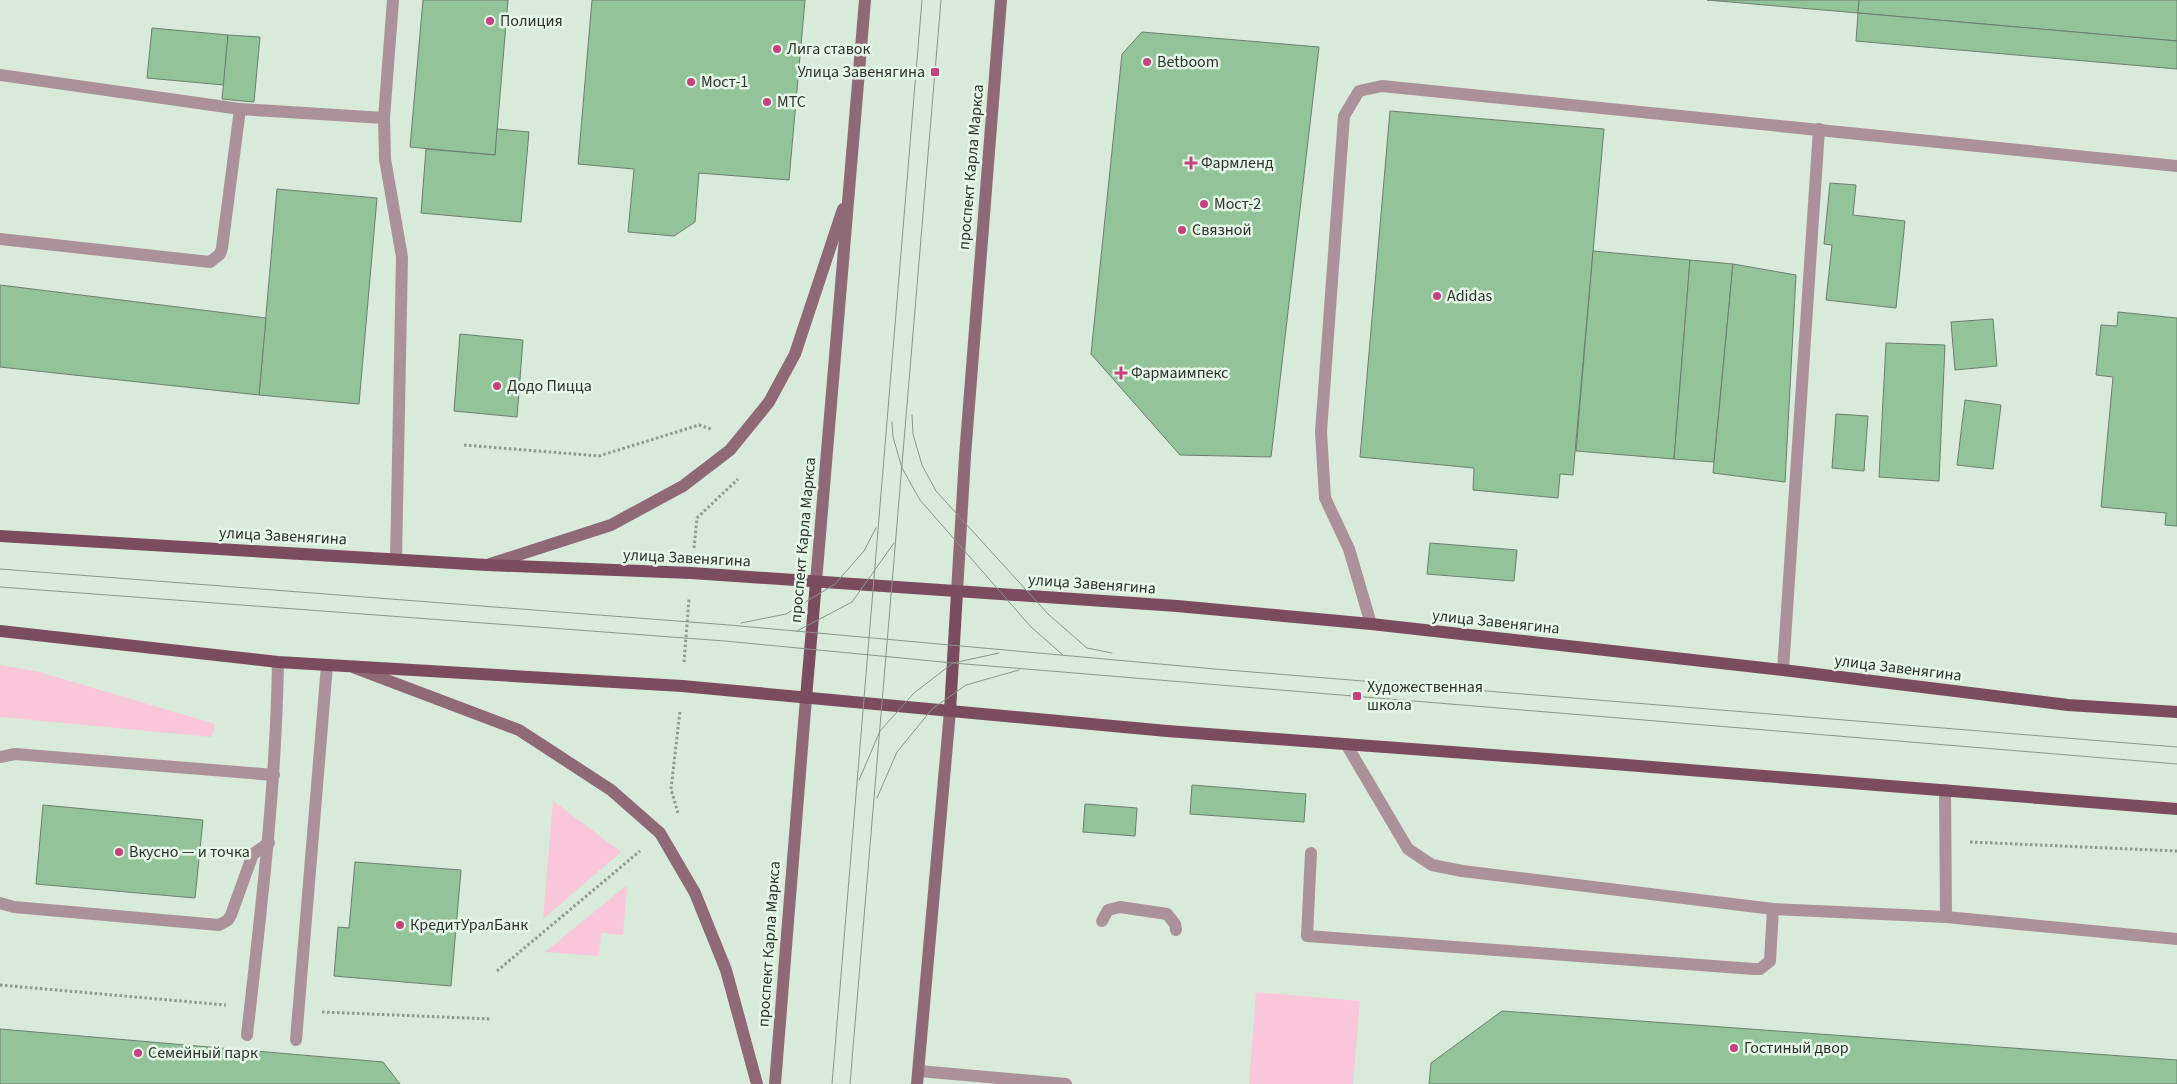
<svg xmlns="http://www.w3.org/2000/svg" width="2177" height="1084" font-family="'Source Sans 3',sans-serif">
<style>
.green{fill:#f9c7d9}
.building{fill:#93c399;stroke:#6d7e6f}
.lines{fill:none;stroke-linecap:round;stroke-linejoin:round}
.path{stroke:#8d9a8e;stroke-width:3;stroke-dasharray:2.5 2.5;stroke-linecap:butt}
.lane{stroke:#ac919a;stroke-width:12}
.secondary{stroke:#906977;stroke-width:12}
.primary{stroke:#7a4c5e;stroke-width:12}
.tram{stroke:#889589;stroke-width:1}
.poi-dot{fill:#c7407f;stroke:#e5f7e6;stroke-width:2}
.labels{text-anchor:middle;dominant-baseline:central;stroke-width:5;stroke-linejoin:round;paint-order:stroke}
.poi-label{font-size:16px;fill:#2c332d;stroke:#e5f7e6;text-anchor:start}
.street-label{font-size:16px;fill:#2c332d;stroke:#e5f7e6}
</style>
<rect width="100%" height="100%" fill="#d8ead9"/>
<g class="green">
<path d="M0,665L36,671L215,724L212,737L0,717Z"/>
<path d="M553,801L621,852L543,919Z"/>
<path d="M627,885L623,935L601,933L599,956L545,952Z"/>
<path d="M1256,992L1360,1001L1353,1084H1249Z"/>
</g>
<g class="building">
<path d="M423,0H508L495,155L410,147Z"/>
<path d="M592,0H805L789,180L699,173L695,222L674,236L628,232L634,169L578,164Z"/>
<path d="M1707,0H1859L1858,13Z"/>
<path d="M1859,0H2177V41L1858,13Z"/>
<path d="M1858,13L2177,41V69L1856,41Z"/>
<path d="M152,28L228,35L224,85L147,78Z"/>
<path d="M1142,32L1319,47L1271,457L1180,455L1091,354L1122,54Z"/>
<path d="M228,35L260,37L254,102L222,99Z"/>
<path d="M1390,111L1604,129L1573,475L1560,474L1558,498L1473,490L1474,468L1360,457Z"/>
<path d="M497,129L529,132L521,222L421,213L426,149L495,155Z"/>
<path d="M1830,183L1856,185L1853,215L1905,221L1896,308L1826,300L1832,245L1824,244Z"/>
<path d="M277,189L377,198L359,404L259,395Z"/>
<path d="M1593,251L1690,260L1674,459L1576,451Z"/>
<path d="M1690,260L1733,264L1714,462L1674,459Z"/>
<path d="M1733,264L1796,275L1785,482L1713,473Z"/>
<path d="M0,285L266,318L259,395L0,367Z"/>
<path d="M2118,312L2177,318V526L2165,525L2166,513L2101,507L2113,377L2096,375L2101,325L2117,326Z"/>
<path d="M1993,319L1997,366L1955,370L1951,322Z"/>
<path d="M460,334L523,340L517,417L454,411Z"/>
<path d="M1886,343L1945,345L1939,481L1879,477Z"/>
<path d="M1965,400L2001,405L1993,469L1957,465Z"/>
<path d="M1836,414L1868,416L1864,471L1832,468Z"/>
<path d="M1430,543L1517,550L1514,581L1427,574Z"/>
<path d="M1192,785L1306,794L1304,822L1190,814Z"/>
<path d="M1085,804L1137,808L1135,836L1083,832Z"/>
<path d="M43,805L203,820L195,898L36,884Z"/>
<path d="M355,862L461,870L451,986L334,976L338,927L349,928Z"/>
<path d="M1502,1011L2177,1060V1084H1429L1431,1063Z"/>
<path d="M0,1029L383,1062L400,1084H0Z"/>
</g>
<g class="lines">
<g class="path">
<path d="M464,445L599,456L699,425L711,429"/>
<path d="M694,548L697,518L738,479"/>
<path d="M684,662L689,599"/>
<path d="M678,813L671,789L680,711"/>
<path d="M1970,842L2177,851"/>
<path d="M497,971L640,851"/>
<path d="M0,985L226,1005"/>
<path d="M322,1012L491,1019"/>
</g>
<g class="lane">
<path d="M393,0L384,118L385,159L402,257L396,559"/>
<path d="M0,75L240,109"/>
<path d="M0,239L210,262L220,254L222,248L240,109L384,118"/>
<path d="M1371,624L1349,549L1325,498L1321,432L1344,116L1359,91L1382,86L2177,166"/>
<path d="M1783,670L1819,129"/>
<path d="M1346,744L1408,849L1432,865L1462,871L1773,909L1946,917L2177,939"/>
<path d="M0,757L15,754L274,775"/>
<path d="M1945,790L1946,917"/>
<path d="M1311,853L1307,936L1754,969H1760L1770,961L1773,909"/>
<path d="M0,903L14,907L219,925L228,920L231,915L253,854L269,843"/>
<path d="M1102,921L1108,910L1120,907L1167,914L1175,924L1176,930"/>
<path d="M247,1035C261,910 276,788 278,662"/>
<path d="M296,1040L327,665"/>
<path d="M919,1071L1066,1084"/>
</g>
<g class="secondary">
<path d="M490,564L611,525L683,486L730,450L769,402L795,354L843,209"/>
<path d="M816,582L865,0"/>
<path d="M957,592L965,456L1001,0"/>
<path d="M355,668L519,730L611,790L660,833L695,893L726,970L757,1084"/>
<path d="M775,1084L806,698"/>
<path d="M917,1084L950,711"/>
</g>
<g class="primary">
<path d="M0,536L487,565L691,573L1177,606L1371,624L1783,670L2068,705L2177,712"/>
<path d="M0,631L278,662L682,686L1167,731L1614,764L2177,809"/>
<path d="M806,698L816,582"/>
<path d="M950,711L957,592"/>
</g>
<g class="tram">
<path d="M912,415L913,434L922,465L936,491L1048,614L1087,648L1112,653"/>
<path d="M892,422L893,437L902,468L920,500L1031,627L1063,655"/>
<path d="M0,569L729,625L1215,669L2177,747"/>
<path d="M0,587L725,641L953,663L2177,764"/>
<path d="M741,623L786,614L835,584L864,551L876,528"/>
<path d="M797,631L852,602L894,543"/>
<path d="M859,780L880,731L914,693L953,663L999,653"/>
<path d="M877,798L897,752L932,709L966,685L1019,670"/>
<path d="M832,1084L922,0"/>
<path d="M850,1084L941,0"/>
</g>
</g>
<g class="poi-dot">
<circle cx="490" cy="21" r="5"/>
<circle cx="777" cy="49" r="5"/>
<circle cx="1147" cy="62" r="5"/>
<rect x="930" y="67" width="10" height="10" rx="2.5"/>
<circle cx="691" cy="82" r="5"/>
<circle cx="767" cy="102" r="5"/>
<path d="M1188.5 155.5h5v5h5v5h-5v5h-5v-5h-5v-5h5z"/>
<circle cx="1204" cy="204" r="5"/>
<circle cx="1182" cy="230" r="5"/>
<circle cx="1437" cy="296" r="5"/>
<path d="M1118.5 365.5h5v5h5v5h-5v5h-5v-5h-5v-5h5z"/>
<circle cx="497" cy="386" r="5"/>
<rect x="1352" y="691" width="10" height="10" rx="2.5"/>
<circle cx="119" cy="852" r="5"/>
<circle cx="400" cy="925" r="5"/>
<circle cx="1734" cy="1048" r="5"/>
<circle cx="138" cy="1053" r="5"/>
</g>
<g class="labels">
<g class="poi-label">
<text x="500" y="21">Полиция</text>
<text x="787" y="49">Лига ставок</text>
<text x="1157" y="62">Betboom</text>
<text x="925" y="72" text-anchor="end">Улица Завенягина</text>
<text x="701" y="82">Мост-1</text>
<text x="777" y="102">МТС</text>
<text x="1201" y="163">Фармленд</text>
<text x="1214" y="204">Мост-2</text>
<text x="1192" y="230">Связной</text>
<text x="1447" y="296">Adidas</text>
<text x="1131" y="373">Фармаимпекс</text>
<text x="507" y="386">Додо Пицца</text>
<text x="1367" y="687">Художественная<tspan x="1367" dy="18">школа</tspan></text>
<text x="129" y="852">Вкусно — и точка</text>
<text x="410" y="925">КредитУралБанк</text>
<text x="1744" y="1048">Гостиный двор</text>
<text x="148" y="1053">Семейный парк</text>
</g>
<g class="street-label">
<text transform="translate(971 167) rotate(-85)">проспект Карла Маркса</text>
<text transform="translate(283 536) rotate(3)">улица Завенягина</text>
<text transform="translate(803 540) rotate(-85)">проспект Карла Маркса</text>
<text transform="translate(687 558) rotate(3)">улица Завенягина</text>
<text transform="translate(1092 584) rotate(4)">улица Завенягина</text>
<text transform="translate(1496 622) rotate(6)">улица Завенягина</text>
<text transform="translate(1898 668) rotate(7)">улица Завенягина</text>
<text transform="translate(769 944) rotate(-86)">проспект Карла Маркса</text>
</g>
</g>
</svg>
